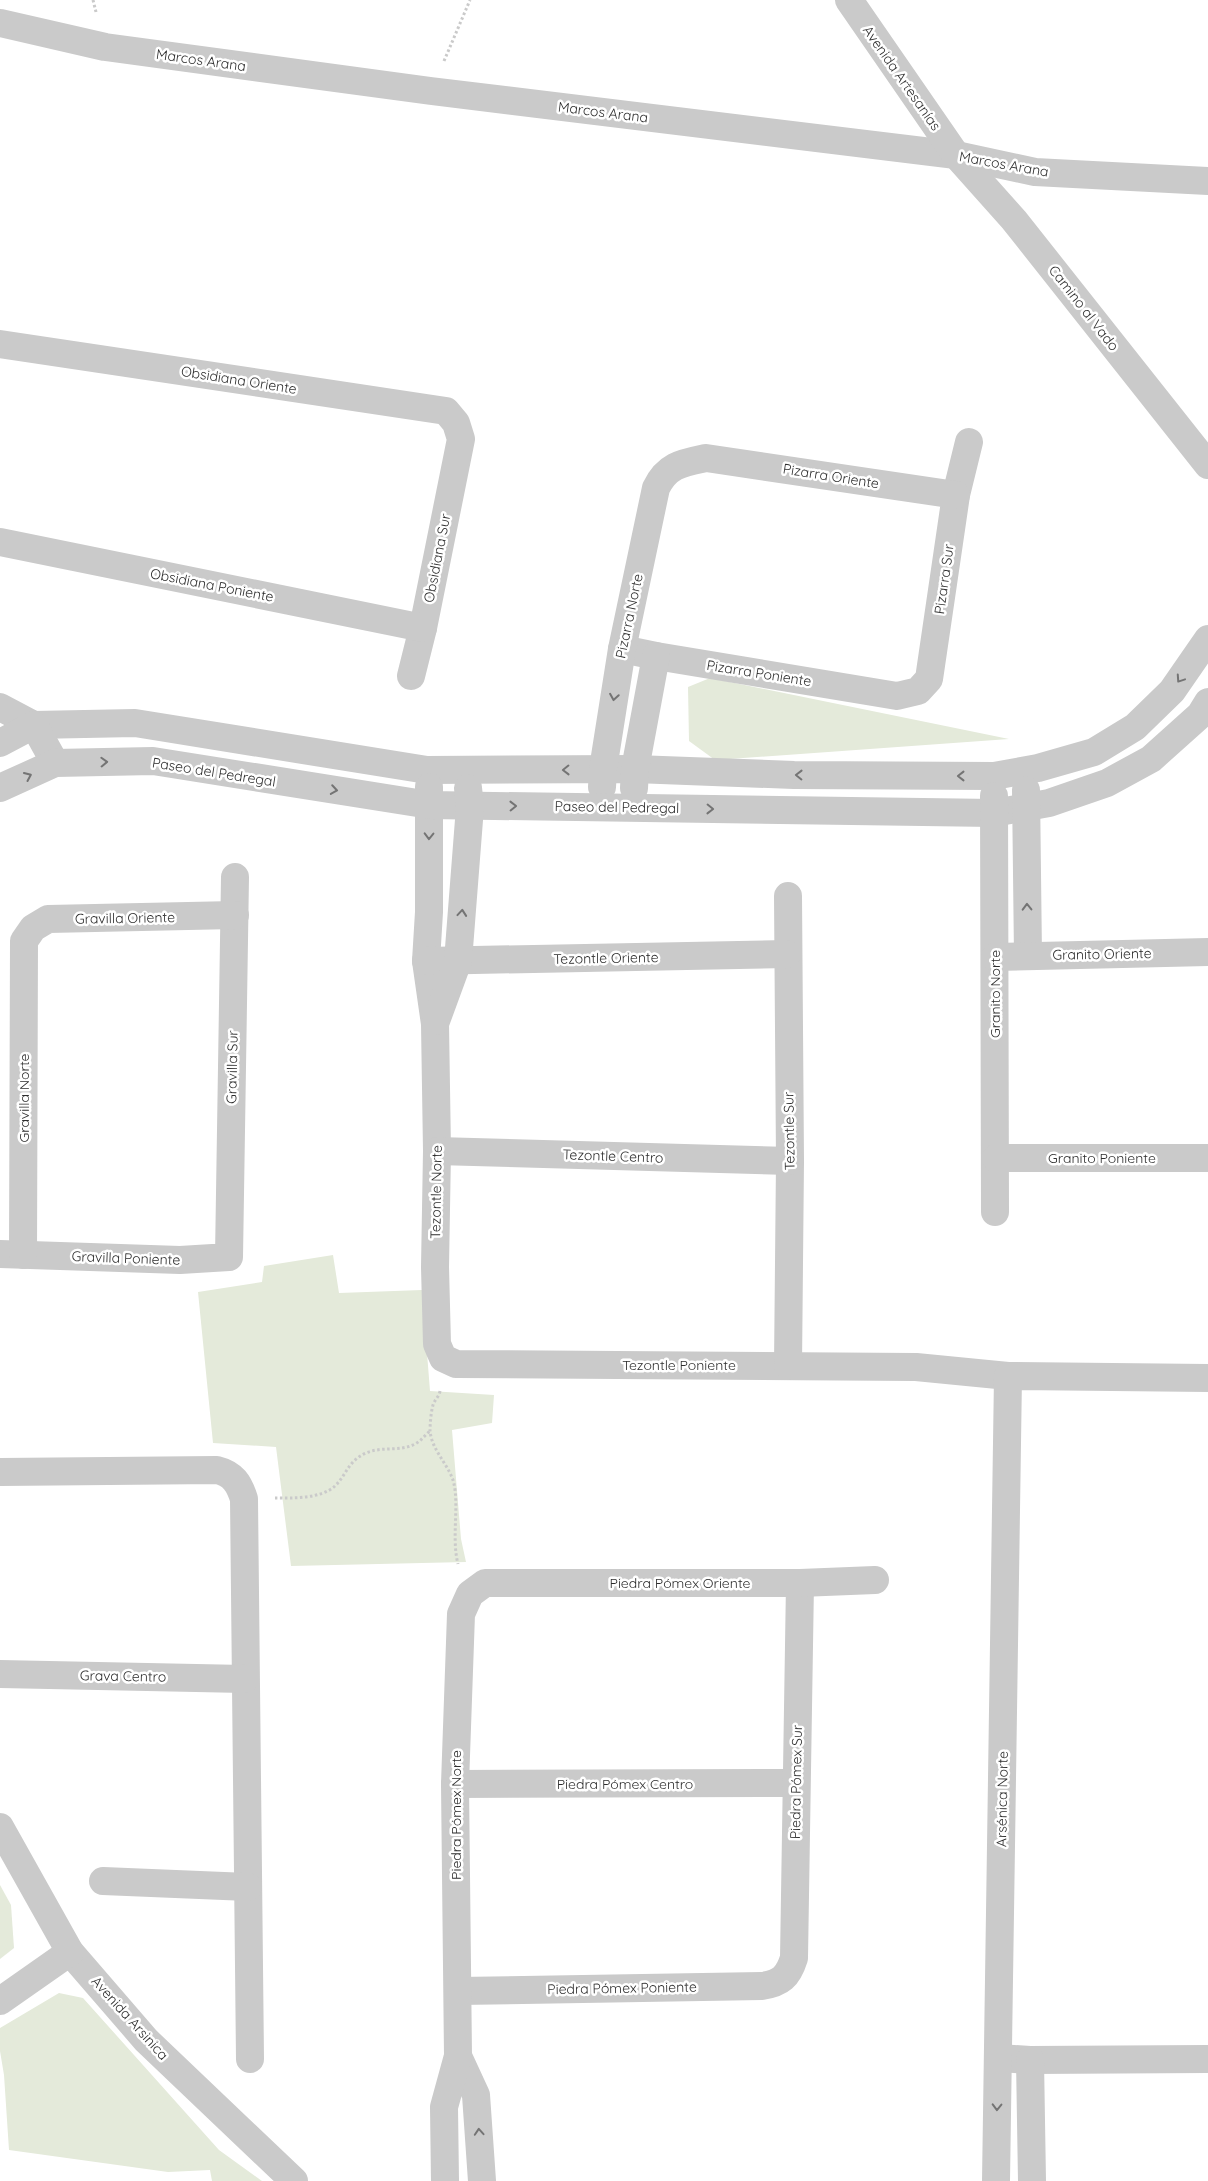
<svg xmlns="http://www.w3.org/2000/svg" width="1208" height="2181" font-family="Quicksand,sans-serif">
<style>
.green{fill:#e4eada}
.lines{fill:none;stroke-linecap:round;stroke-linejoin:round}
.path{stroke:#cacaca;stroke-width:3;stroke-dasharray:2.5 2.5;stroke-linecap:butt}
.minor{stroke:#cacaca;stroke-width:28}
.tertiary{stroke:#cacaca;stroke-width:28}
.oneway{stroke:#747474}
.labels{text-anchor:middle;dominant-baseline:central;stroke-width:5;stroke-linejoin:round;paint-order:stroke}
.street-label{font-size:14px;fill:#2d2d2d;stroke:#fff}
</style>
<rect width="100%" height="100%" fill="#fff"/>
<g class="green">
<path d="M710,678L1009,739L715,760L689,741L688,687Z"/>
<path d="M333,1255L339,1293L422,1290L430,1391L494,1395L492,1423L452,1430L461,1539L466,1562L291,1566L276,1447L213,1443L198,1292L262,1282L264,1266Z"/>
<path d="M0,1885L11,1905L14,1948L0,1959Z"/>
<path d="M59,1993L83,1998L219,2150L262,2181H212L210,2170L168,2172L9,2150L4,2075L0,2051V2028Z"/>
</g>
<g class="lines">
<g class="path">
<path d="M93,0L96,12"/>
<path d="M444,61L470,0"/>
<path d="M440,1391C439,1397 435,1399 433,1405C431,1412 430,1424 430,1431C432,1450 447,1463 453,1480C460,1504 451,1537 458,1564"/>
<path d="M275,1498C292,1498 321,1499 335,1486C347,1474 348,1461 366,1453C382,1446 400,1452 415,1444C421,1441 425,1435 430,1431"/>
</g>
<g class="minor">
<path d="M0,23L105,47L431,91L956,155L1035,172L1208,181"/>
<path d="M0,344L446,411L456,423L461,439L423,628L411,676"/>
<path d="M0,542L423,628"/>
<path d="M622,649L656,656L897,696L918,691L929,679L956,495L969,442"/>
<path d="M0,707L34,725L135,723L427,770L635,769L794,775L994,776L1038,768L1094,752L1135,727L1172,691L1208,639"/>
<path d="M0,743L34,725L55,763"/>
<path d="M429,787V912L426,961L435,1024L437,1151L435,1267L437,1344L443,1358L456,1364L916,1367L1008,1376"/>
<path d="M602,787L603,769L622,649L656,488C667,465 682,463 706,458L956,495"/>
<path d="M0,788L55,763L153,761L430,805L994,813L1049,803L1107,783L1151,759L1200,715L1208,702"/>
<path d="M634,788L635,769L656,656"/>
<path d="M1026,790L1028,956"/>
<path d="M994,796L995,1212"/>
<path d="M788,896L790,1161L788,1366"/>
<path d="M995,957L1208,952"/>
<path d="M426,961L787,954"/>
<path d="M436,1021L458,961L470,807L468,788"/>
<path d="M437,1151L790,1161"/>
<path d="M996,1158H1208"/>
<path d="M0,1254L180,1260L229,1257L235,877"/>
<path d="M23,1255L24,941L33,928L48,919L235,915"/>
<path d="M0,1472L217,1470C233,1474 239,1483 244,1499L250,2059"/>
<path d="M0,1674L245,1679"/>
<path d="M455,1784L795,1783"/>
<path d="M0,1827L70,1952L146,2040L294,2181"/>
<path d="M103,1881L248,1887"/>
<path d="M458,1991L762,1986C781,1983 788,1977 794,1958L800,1583"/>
<path d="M0,2001L70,1952"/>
<path d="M458,2056L476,2095L482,2181"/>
<path d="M998,2058L1030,2060L1208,2059"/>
<path d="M1030,2060L1032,2181"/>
<path d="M445,2181L444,2107L458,2056L455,1784L461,1614L470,1594L485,1583H800L875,1580"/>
<path d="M996,2181L1008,1376L1208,1378"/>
</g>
<path class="tertiary" d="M849,0L956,155L1014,220L1208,465"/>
</g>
<defs><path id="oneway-chevron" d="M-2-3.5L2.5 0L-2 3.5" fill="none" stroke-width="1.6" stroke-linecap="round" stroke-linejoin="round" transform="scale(1.25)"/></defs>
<g class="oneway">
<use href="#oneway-chevron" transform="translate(1180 679) rotate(124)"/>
<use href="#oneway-chevron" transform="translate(614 697) rotate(99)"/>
<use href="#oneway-chevron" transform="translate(104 762) rotate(-2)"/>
<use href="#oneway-chevron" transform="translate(566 770) rotate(179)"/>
<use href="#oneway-chevron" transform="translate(799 775) rotate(-179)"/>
<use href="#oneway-chevron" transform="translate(28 776) rotate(-24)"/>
<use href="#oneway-chevron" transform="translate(961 776) rotate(-180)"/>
<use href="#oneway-chevron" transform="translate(334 790) rotate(9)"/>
<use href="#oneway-chevron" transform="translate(513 806) rotate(-1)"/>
<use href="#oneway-chevron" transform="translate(710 809) rotate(1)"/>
<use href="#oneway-chevron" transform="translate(429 836) rotate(91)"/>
<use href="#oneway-chevron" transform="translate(1027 907) rotate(-91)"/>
<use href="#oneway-chevron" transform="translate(462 913) rotate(-85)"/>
<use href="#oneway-chevron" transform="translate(997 2107) rotate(91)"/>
<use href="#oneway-chevron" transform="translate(479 2132) rotate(-94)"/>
</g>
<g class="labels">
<g class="street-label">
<text transform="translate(201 60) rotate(8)">Marcos Arana</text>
<text transform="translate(902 78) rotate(55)">Avenida Artesanías</text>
<text transform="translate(603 112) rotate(7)">Marcos Arana</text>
<text transform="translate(1004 164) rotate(10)">Marcos Arana</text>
<text transform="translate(1084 308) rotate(52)">Camino al Vado</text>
<text transform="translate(239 380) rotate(9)">Obsidiana Oriente</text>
<text transform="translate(831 476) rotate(9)">Pizarra Oriente</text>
<text transform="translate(437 558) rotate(-79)">Obsidiana Sur</text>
<text transform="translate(944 579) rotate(-82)">Pizarra Sur</text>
<text transform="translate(212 585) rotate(11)">Obsidiana Poniente</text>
<text transform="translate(629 616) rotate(-78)">Pizarra Norte</text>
<text transform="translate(759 673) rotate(9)">Pizarra Poniente</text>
<text transform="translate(214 772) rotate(9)">Paseo del Pedregal</text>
<text transform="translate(617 807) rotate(1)">Paseo del Pedregal</text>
<text transform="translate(125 918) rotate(-1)">Gravilla Oriente</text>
<text transform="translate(1102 954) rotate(-1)">Granito Oriente</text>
<text transform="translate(606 958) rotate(-1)">Tezontle Oriente</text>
<text transform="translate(995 994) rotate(-90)">Granito Norte</text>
<text transform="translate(232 1067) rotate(-89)">Gravilla Sur</text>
<text transform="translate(24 1098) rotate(-90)">Gravilla Norte</text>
<text transform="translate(789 1131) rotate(-91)">Tezontle Sur</text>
<text transform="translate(613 1156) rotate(2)">Tezontle Centro</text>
<text x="1102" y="1158">Granito Poniente</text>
<text transform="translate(436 1192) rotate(-89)">Tezontle Norte</text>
<text transform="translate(126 1258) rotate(2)">Gravilla Poniente</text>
<text x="679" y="1365">Tezontle Poniente</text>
<text x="680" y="1583">Piedra Pómex Oriente</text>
<text transform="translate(123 1676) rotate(1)">Grava Centro</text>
<text transform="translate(796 1782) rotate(-89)">Piedra Pómex Sur</text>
<text x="625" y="1784">Piedra Pómex Centro</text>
<text transform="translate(1002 1799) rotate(-89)">Arsénica Norte</text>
<text transform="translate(456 1815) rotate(-90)">Piedra Pómex Norte</text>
<text transform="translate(622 1988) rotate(-1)">Piedra Pómex Poniente</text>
<text transform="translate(130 2018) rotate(48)">Avenida Arsinica</text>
</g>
</g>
</svg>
